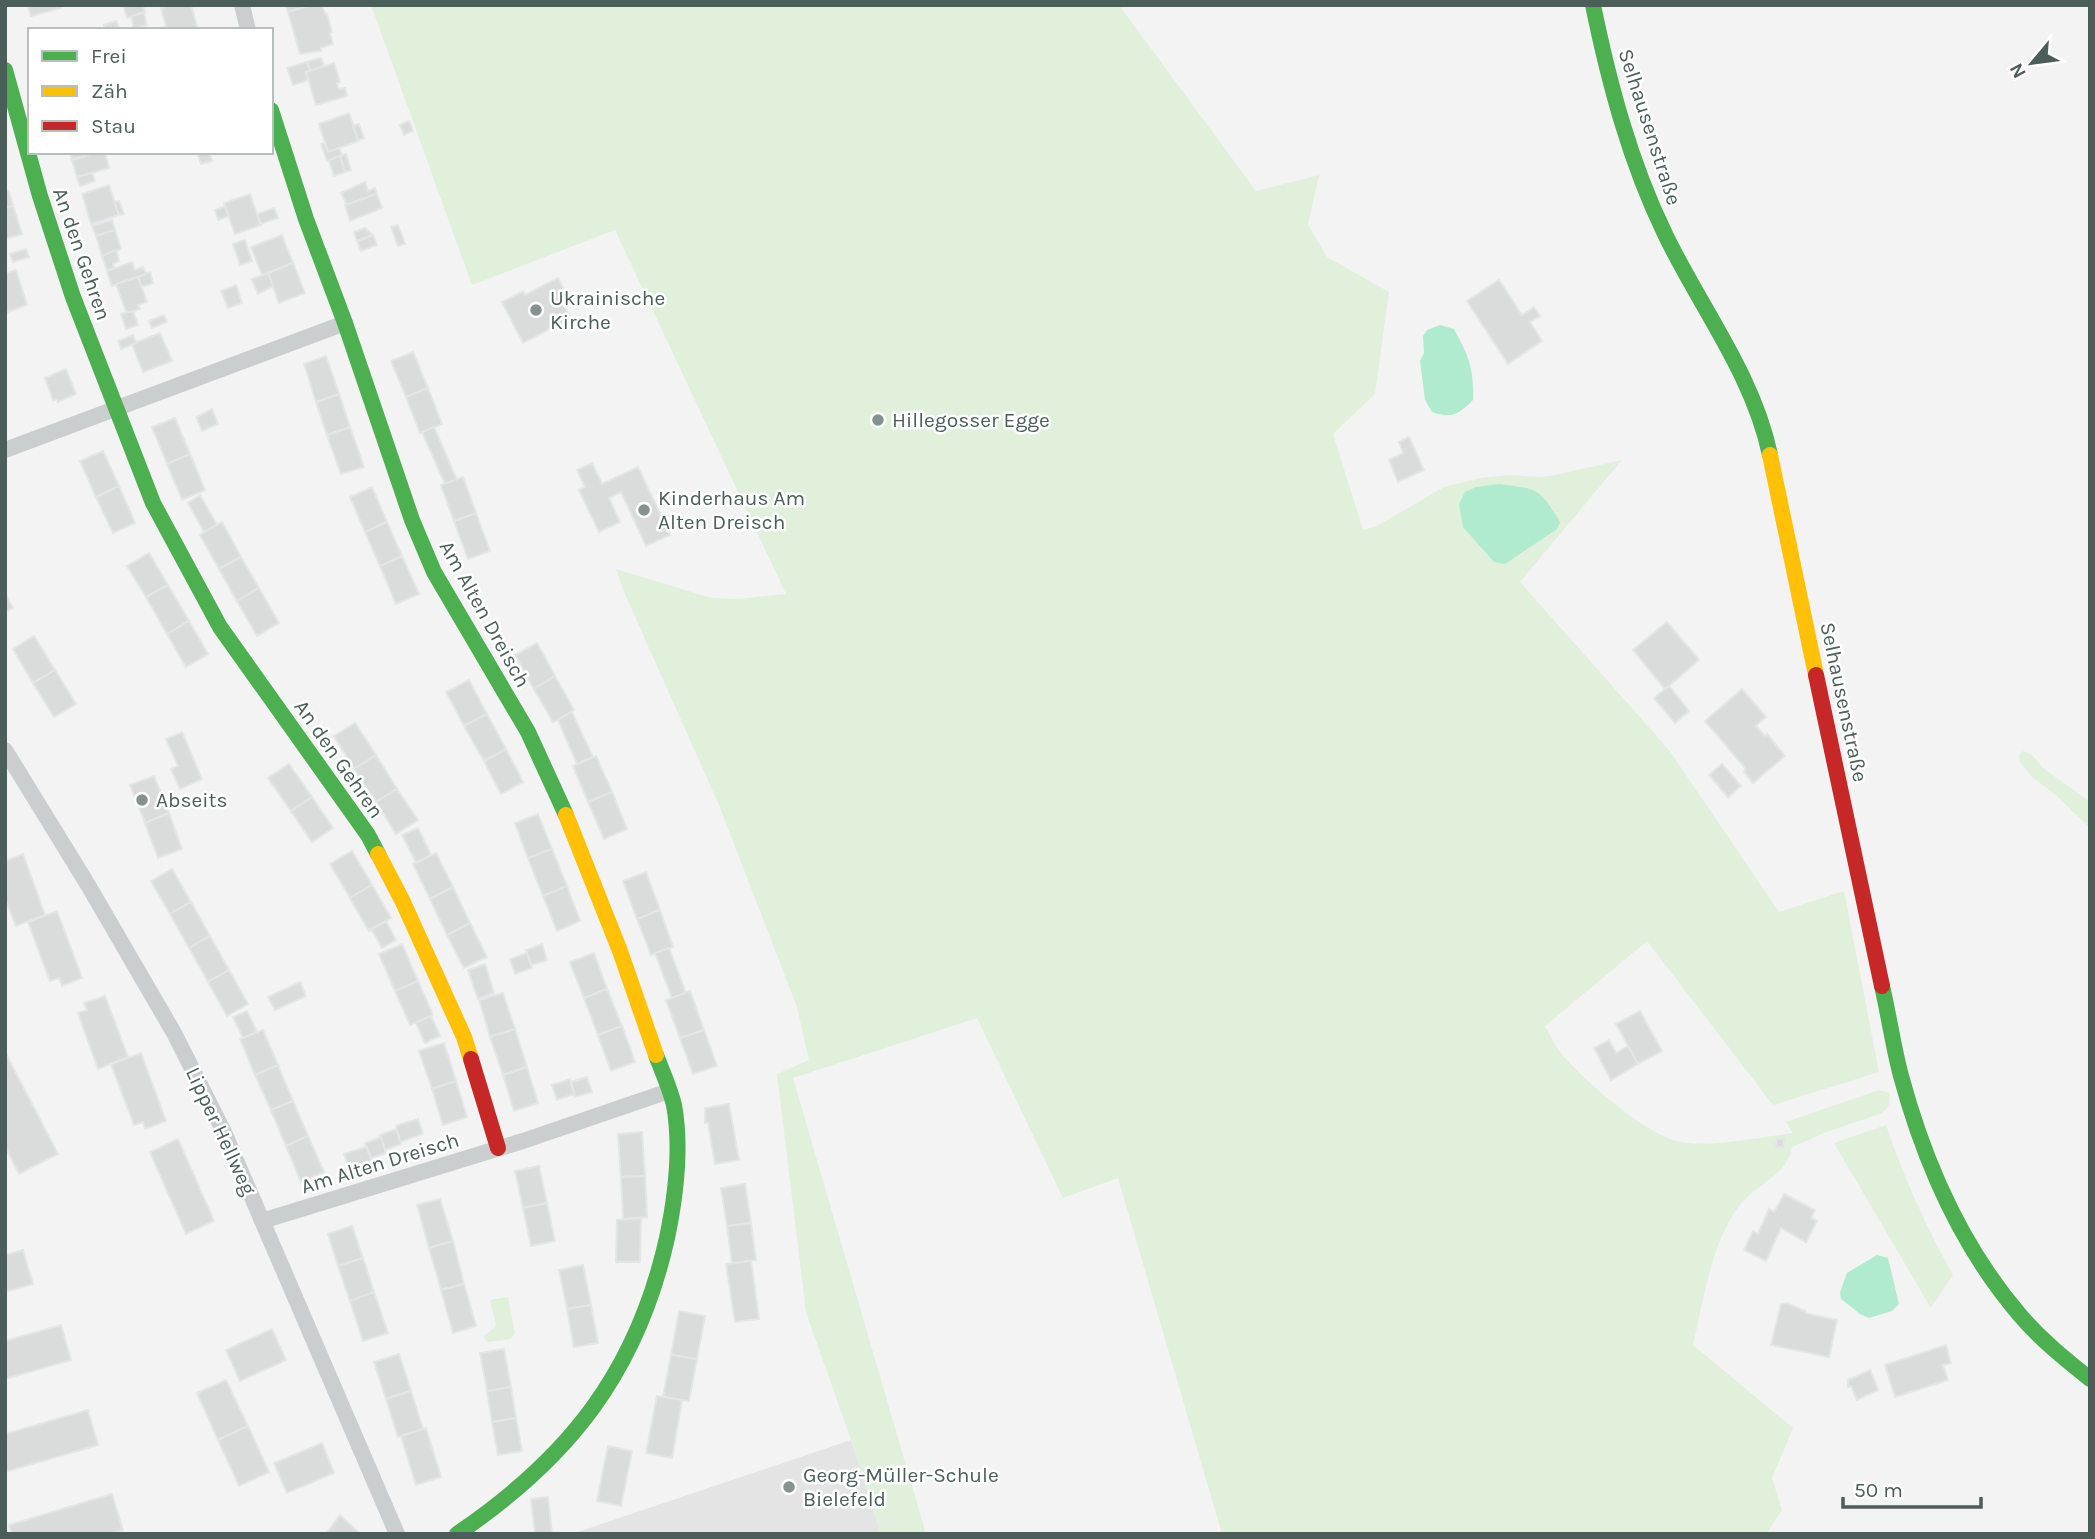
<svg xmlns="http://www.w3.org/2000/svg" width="2095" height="1539" font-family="Karla,sans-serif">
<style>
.education{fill:#e5e4e5}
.green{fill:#e0f0da}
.water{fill:#b1ebcf}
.building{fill:#dadcdc;stroke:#e4e5e6;stroke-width:2}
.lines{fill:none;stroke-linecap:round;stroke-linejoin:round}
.street{stroke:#cbcece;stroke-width:16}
.fast{stroke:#4caf50;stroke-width:16}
.slow{stroke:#ffc107;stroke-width:16}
.jam{stroke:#c62828;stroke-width:16}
.poi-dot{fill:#869290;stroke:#fff;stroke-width:2.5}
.labels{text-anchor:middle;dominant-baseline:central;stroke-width:5;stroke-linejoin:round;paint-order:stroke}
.street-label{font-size:21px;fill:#4b5e5a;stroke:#fff}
.poi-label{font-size:21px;fill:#4b5e5a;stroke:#fff;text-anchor:start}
</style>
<rect width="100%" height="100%" fill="#f3f3f3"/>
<path class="education" d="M851,1440L881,1534H572Z"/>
<g class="green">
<path d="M371,5H1119L1256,191L1319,175L1308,225L1327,257L1389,292L1375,394L1333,434L1363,530L1377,526L1444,487L1481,478L1509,475L1541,477L1555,475L1622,460L1520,582L1669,750L1779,912L1844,891L1879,1072L1773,1105L1647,941L1545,1026C1551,1037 1557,1049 1565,1058C1588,1084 1648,1136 1681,1142C1711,1148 1762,1137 1793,1133L1786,1122L1879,1090L1889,1093C1891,1103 1889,1107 1882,1113L1824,1133L1792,1147C1788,1175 1755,1185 1739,1206C1710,1246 1704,1298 1693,1345L1793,1428L1772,1478L1782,1510L1766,1534H1222L1118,1178L1063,1198L977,1018L793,1078L926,1534H881L851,1440L806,1312L777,1074L809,1060L797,1007L719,805L624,592L616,569L711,598L739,599L786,594L615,230L472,285Z"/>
<path d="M2023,751L2031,754L2043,768L2090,802V828L2056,795L2032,777L2020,762L2019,755Z"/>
<path d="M1886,1125C1904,1178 1926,1227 1953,1275L1931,1308L1834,1143Z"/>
<path d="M508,1297L515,1333L511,1339L488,1342L483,1337L496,1326L490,1300Z"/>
</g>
<g class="water">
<path d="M1440,325L1454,329C1469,356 1474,369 1473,400C1459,414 1452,419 1432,412L1425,400L1420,361L1424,353L1423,336L1427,330Z"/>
<path d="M1499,484C1539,489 1539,488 1560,522L1557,529L1505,564L1494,562L1463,527L1459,504L1465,492L1476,487Z"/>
<path d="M1877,1255L1888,1258L1899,1304L1892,1311L1869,1318L1860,1314L1841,1299L1840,1292L1847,1273Z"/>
</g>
<g class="building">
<path d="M28,5H61V8L31,16Z"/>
<path d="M123,5H143L145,12L127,18Z"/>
<path d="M170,5H191L198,30H167L161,8Z"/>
<path d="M286,5H312L288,12Z"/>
<path d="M312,5H322L325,14H327L332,32L330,33L333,44L321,48V51L300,54L288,12Z"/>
<path d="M144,13L147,25L134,29L131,16Z"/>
<path d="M116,21L120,30H105L104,25Z"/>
<path d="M321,58L324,66L310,71L307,62Z"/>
<path d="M307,62L310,71L306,72L308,80L293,85L287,68Z"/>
<path d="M334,63L340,82L337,83L339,89L345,88L347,96L316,105L306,72Z"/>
<path d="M349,113L359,141L328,152L319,124Z"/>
<path d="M409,121L413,131L404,135L400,125Z"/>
<path d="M359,124L364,138L358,140L353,126Z"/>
<path d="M325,143L328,152L339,148L342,156L327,161L321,144Z"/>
<path d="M70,152H98L72,160Z"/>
<path d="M98,152H105L109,168L77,177L72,160Z"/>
<path d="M197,152H209L212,161L201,164Z"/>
<path d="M346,154L351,170L345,172L340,156Z"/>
<path d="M340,156L345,172L334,176L329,160Z"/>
<path d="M92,173L95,181L80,186L77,177Z"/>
<path d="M365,182L368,191L375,188L377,194L347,205L341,193Z"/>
<path d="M109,185L119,215L91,224L82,194Z"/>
<path d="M9,191L13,206L5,208V192Z"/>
<path d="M250,194L261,225L235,234L224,203Z"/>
<path d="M377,194L382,208L350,221L345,205Z"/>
<path d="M119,201L124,214L119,215L114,202Z"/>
<path d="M13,206L22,234L5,239V208Z"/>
<path d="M225,206L229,216L218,220L215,210Z"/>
<path d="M274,208L278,218L261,224L257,214Z"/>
<path d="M112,220L115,230L96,236L92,226Z"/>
<path d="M398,225L405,244L398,246L391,227Z"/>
<path d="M365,228L373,235L357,241L354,232Z"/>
<path d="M115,230L121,249L102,256L96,236Z"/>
<path d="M282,235L293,263L262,275L251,247Z"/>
<path d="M373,235L377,245L361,251L357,241Z"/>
<path d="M245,240L252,261L240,265L233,244Z"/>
<path d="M26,249L29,257L13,262L10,254Z"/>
<path d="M116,250L119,261L113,264L114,268L107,271L102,256Z"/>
<path d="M132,262L135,270L143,267L146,274L112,286L107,271Z"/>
<path d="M293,263L305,293L279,303L268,273Z"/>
<path d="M16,270L27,305L5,313V274Z"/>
<path d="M150,272L153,283L141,287L138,277Z"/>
<path d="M268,273L273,286L258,294L252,279Z"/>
<path d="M138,277L147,302L138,305L140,309L127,314L116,284Z"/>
<path d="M558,278L567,296L561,300L571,318L523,343L502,302L523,291L525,295Z"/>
<path d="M1499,280L1522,315L1534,307L1540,316L1530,322L1542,341L1508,364L1467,301Z"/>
<path d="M236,285L242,303L228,308L221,291Z"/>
<path d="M133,311L138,325L126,329L121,314Z"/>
<path d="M164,315L167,322L152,328L149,321Z"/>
<path d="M160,333L172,361L143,372L132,344Z"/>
<path d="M133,335L136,343L121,349L118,341Z"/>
<path d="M413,352L428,388L406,397L391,361Z"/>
<path d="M326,356L339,394L316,402L304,364Z"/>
<path d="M66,369L76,394L58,402L57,399L53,400L45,378Z"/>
<path d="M428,388L442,424L420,433L406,397Z"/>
<path d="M339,394L350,427L327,435L316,402Z"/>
<path d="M212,409L218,424L202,431L196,417Z"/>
<path d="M175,418L190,454L167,464L152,427Z"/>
<path d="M350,427L364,467L341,474L327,435Z"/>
<path d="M434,427L457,480L445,484L422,432Z"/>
<path d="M1409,437L1424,470L1398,482L1389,460L1403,453L1399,442Z"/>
<path d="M103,451L119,486L96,497L80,461Z"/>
<path d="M190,454L205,490L182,500L167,464Z"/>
<path d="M592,463L602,484L638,467L670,535L646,546L621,492L609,498L620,522L599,532L579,490L585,487L577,470Z"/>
<path d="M463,477L476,513L454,521L441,485Z"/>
<path d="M119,486L135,523L113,533L96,497Z"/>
<path d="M372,487L387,522L365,532L350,497Z"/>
<path d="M200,495L217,525L204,532L188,503Z"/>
<path d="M476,513L490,551L468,559L454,521Z"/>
<path d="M222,522L241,557L219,569L200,535Z"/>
<path d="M387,522L402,556L380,566L365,532Z"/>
<path d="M149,553L168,585L146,597L127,566Z"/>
<path d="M402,556L419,594L396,604L380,566Z"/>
<path d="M241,557L259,588L237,601L219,569Z"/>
<path d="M168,585L189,621L167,634L146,597Z"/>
<path d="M259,588L279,623L257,636L237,601Z"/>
<path d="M5,593L13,608L5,612Z"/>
<path d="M189,621L208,654L186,667L167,634Z"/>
<path d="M1667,622L1699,660L1665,689L1633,650Z"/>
<path d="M34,636L55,670L33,683L13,649Z"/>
<path d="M537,643L555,676L534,689L515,655Z"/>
<path d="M55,670L76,704L54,717L33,683Z"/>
<path d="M555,676L574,710L553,722L534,689Z"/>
<path d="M469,680L487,714L464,726L446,692Z"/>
<path d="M1669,686L1689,711L1675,723L1654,698Z"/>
<path d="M1742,689L1766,717L1756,726L1765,736L1767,734L1785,756L1753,783L1744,772L1746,769L1705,721Z"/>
<path d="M572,712L593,757L577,764L558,720Z"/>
<path d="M487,714L506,749L484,761L464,726Z"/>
<path d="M355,723L376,755L354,769L334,736Z"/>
<path d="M182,732L202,779L180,789L171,769L178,766L166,739Z"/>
<path d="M506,749L523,782L501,794L484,761Z"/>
<path d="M376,755L397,789L376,802L354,769Z"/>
<path d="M596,756L612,792L588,802L573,766Z"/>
<path d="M289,764L312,797L291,811L268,778Z"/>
<path d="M1722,764L1741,786L1728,797L1709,775Z"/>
<path d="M154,776L169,813L145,823L130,785Z"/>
<path d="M397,789L418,820L396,834L376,802Z"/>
<path d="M612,792L627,829L604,839L588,802Z"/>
<path d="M312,797L333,828L312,842L291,811Z"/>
<path d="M169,813L182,849L158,858L145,823Z"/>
<path d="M538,814L552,849L528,858L515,823Z"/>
<path d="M418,828L431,855L416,863L402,835Z"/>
<path d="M552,849L567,886L543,896L528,858Z"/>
<path d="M352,851L372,885L350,898L330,864Z"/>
<path d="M436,853L453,887L430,899L413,864Z"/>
<path d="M23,854L45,915L16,926L5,898V861Z"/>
<path d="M172,869L191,902L170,914L151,881Z"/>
<path d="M646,872L660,910L637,919L623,881Z"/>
<path d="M372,885L391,918L369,931L350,898Z"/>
<path d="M567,886L580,921L557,931L543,896Z"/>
<path d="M453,887L470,923L447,935L430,899Z"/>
<path d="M191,902L210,936L189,948L170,914Z"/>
<path d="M660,910L673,947L651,955L637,919Z"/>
<path d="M57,911L82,978L62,986L59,978L50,981L28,922Z"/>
<path d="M386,921L396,940L382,948L371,929Z"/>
<path d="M470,923L487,957L464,968L447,935Z"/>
<path d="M210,936L229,970L208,982L189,948Z"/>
<path d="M402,944L418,981L395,991L379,954Z"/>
<path d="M542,944L547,960L531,965L526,950Z"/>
<path d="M669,948L686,993L672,998L655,953Z"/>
<path d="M527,953L532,968L515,974L510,959Z"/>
<path d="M594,953L607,989L584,998L570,962Z"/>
<path d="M485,964L494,993L478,999L468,970Z"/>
<path d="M229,970L248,1004L227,1016L208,982Z"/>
<path d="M418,981L433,1015L410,1025L395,991Z"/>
<path d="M300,982L306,996L275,1010L268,997Z"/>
<path d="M607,989L622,1026L598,1035L584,998Z"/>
<path d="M690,991L704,1030L680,1038L666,1000Z"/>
<path d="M503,993L515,1029L490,1037L479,1000Z"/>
<path d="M105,996L128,1057L98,1069L78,1013L87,1010L84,1003Z"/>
<path d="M247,1011L257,1032L243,1038L233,1017Z"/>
<path d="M1640,1011L1662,1051L1638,1064L1616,1024Z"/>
<path d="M431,1016L440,1036L425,1043L416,1023Z"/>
<path d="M622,1026L635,1062L611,1071L598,1035Z"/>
<path d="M515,1029L527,1067L503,1075L490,1037Z"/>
<path d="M263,1030L278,1065L255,1075L240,1039Z"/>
<path d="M704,1030L717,1066L693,1074L680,1038Z"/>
<path d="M1609,1040L1616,1053L1628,1046L1638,1064L1611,1080L1594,1048Z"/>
<path d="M444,1043L456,1081L432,1089L419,1051Z"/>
<path d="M5,1052L58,1154L19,1174L5,1146Z"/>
<path d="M141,1053L166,1121L145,1129L143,1122L134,1125L111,1064Z"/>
<path d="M278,1065L293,1101L271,1110L255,1075Z"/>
<path d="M527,1067L538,1103L514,1111L503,1075Z"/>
<path d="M587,1077L592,1092L575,1097L571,1082Z"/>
<path d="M570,1079L574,1094L557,1100L552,1085Z"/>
<path d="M456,1081L467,1117L443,1125L432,1089Z"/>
<path d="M293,1101L308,1136L286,1146L271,1110Z"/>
<path d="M729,1104L739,1160L715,1164L708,1123H705V1108Z"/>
<path d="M418,1119L423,1134L400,1142L396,1126Z"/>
<path d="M396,1129L401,1144L385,1150L380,1135Z"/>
<path d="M642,1132L645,1176L621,1177L618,1134Z"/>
<path d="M308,1136L324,1172L301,1182L286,1146Z"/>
<path d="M381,1137L386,1153L371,1158L365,1143Z"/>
<path d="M178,1139L214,1221L186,1234L150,1152Z"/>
<path d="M1777,1139H1784L1783,1147H1776Z"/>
<path d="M366,1147L372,1161L349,1169L344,1154Z"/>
<path d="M539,1166L547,1203L523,1208L515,1171Z"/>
<path d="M645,1176L647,1217L623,1219L621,1177Z"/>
<path d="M745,1184L751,1223L727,1226L721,1188Z"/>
<path d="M1784,1194L1815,1210L1811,1218L1817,1221L1806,1242L1781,1228L1766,1261L1744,1250L1753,1231L1758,1234L1769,1209L1774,1212Z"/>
<path d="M440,1199L453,1241L429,1248L417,1205Z"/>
<path d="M547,1203L555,1241L531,1246L523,1208Z"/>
<path d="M641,1218L640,1262H616L617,1220Z"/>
<path d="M751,1223L756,1260L732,1263L727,1226Z"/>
<path d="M352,1226L363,1258L338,1266L328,1234Z"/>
<path d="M453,1241L464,1284L441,1290L429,1248Z"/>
<path d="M23,1250L33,1284L5,1292V1255Z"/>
<path d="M363,1258L374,1292L350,1301L338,1266Z"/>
<path d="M751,1261L759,1319L735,1322L726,1264Z"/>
<path d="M583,1265L591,1305L567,1309L559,1270Z"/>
<path d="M464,1284L476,1326L453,1333L441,1290Z"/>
<path d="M374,1292L388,1333L363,1341L350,1301Z"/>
<path d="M1786,1303L1805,1311V1313L1837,1320L1829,1357L1771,1345L1781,1304Z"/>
<path d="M591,1305L598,1343L574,1347L567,1309Z"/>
<path d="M679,1311L705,1316L697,1359L671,1355Z"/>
<path d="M61,1325L71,1360L5,1379V1341Z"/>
<path d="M272,1329L286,1360L240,1381L226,1350Z"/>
<path d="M1946,1345L1951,1363L1943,1365L1948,1380L1895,1397L1885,1365Z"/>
<path d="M504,1349L511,1387L487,1391L480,1353Z"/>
<path d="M399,1354L411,1391L386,1399L374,1362Z"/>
<path d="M671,1355L697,1359L689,1401L663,1397Z"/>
<path d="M1870,1370L1878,1390L1857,1400L1851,1386L1848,1387V1380Z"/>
<path d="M226,1380L248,1426L218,1440L197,1393Z"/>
<path d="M511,1387L516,1418L492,1422L487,1391Z"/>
<path d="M411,1391L423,1429L398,1437L386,1399Z"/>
<path d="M657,1396L682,1400L672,1458L646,1453Z"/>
<path d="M88,1410L98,1445L5,1472V1434Z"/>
<path d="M516,1418L522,1451L498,1455L492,1422Z"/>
<path d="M248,1426L269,1472L239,1486L218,1440Z"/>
<path d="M426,1428L441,1477L416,1485L401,1436Z"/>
<path d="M322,1443L334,1473L287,1493L274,1463Z"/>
<path d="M608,1446L632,1451L621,1506L597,1501Z"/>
<path d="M112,1494L123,1530L109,1534H12L9,1525Z"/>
<path d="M548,1497L552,1534H535L531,1499Z"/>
<path d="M340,1515L360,1534H326Z"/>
</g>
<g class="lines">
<g class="street">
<path d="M242,5L248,30"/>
<path d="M5,450L345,323"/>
<path d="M5,750L88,885L174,1033L223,1130L397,1534"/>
<path d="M262,1221L523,1141L669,1091"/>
</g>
<g class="fast">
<path d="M1593,5C1609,83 1630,162 1665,234C1700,307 1753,374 1770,455"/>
<path d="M5,70L40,196L73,297L153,503L220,627L368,835L378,854"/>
<path d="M271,110L306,219L345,323L412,520L434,572L528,732L566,815"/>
<path d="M1882,986C1889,1016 1893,1046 1901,1076C1924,1161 1961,1246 2019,1314C2040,1339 2065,1359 2090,1379"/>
<path d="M457,1534C569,1458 637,1372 667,1238C676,1195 682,1149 674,1105C670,1088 662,1071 656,1055"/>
</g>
<g class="slow">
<path d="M1770,455L1816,675"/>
<path d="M566,815L620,951L656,1055"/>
<path d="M378,854L403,902L464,1037L471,1059"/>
</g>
<g class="jam">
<path d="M1816,675L1882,986"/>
<path d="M471,1059L498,1148"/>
</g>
</g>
<g class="poi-dot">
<circle cx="536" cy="310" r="7"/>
<circle cx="878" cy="420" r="7"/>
<circle cx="644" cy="510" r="7"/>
<circle cx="142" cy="800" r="7"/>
<circle cx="789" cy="1487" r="7"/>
</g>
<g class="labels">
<g class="street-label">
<text transform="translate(1650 127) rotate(72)">Selhausenstraße</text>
<text transform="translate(82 254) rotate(71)">An den Gehren</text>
<text transform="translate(485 614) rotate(61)">Am Alten Dreisch</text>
<text transform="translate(1844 702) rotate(78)">Selhausenstraße</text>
<text transform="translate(339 759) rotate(55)">An den Gehren</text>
<text transform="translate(221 1131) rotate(65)">Lipper Hellweg</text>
<text transform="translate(380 1163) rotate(-17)">Am Alten Dreisch</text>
</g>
<g class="poi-label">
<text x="550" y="298">Ukrainische<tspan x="550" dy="24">Kirche</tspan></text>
<text x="892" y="420">Hillegosser Egge</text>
<text x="658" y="498">Kinderhaus Am<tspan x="658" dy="24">Alten Dreisch</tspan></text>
<text x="156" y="800">Abseits</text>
<text x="803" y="1475">Georg-Müller-Schule<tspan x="803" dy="24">Bielefeld</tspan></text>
</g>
</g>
<rect width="2095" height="1539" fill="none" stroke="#4b5e5a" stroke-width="14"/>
<rect x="28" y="28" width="245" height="126" fill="#ffffff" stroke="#b7bfbd" stroke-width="2"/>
<rect x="42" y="51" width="35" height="10" fill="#4caf50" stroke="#b7bfbd" stroke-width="2"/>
<text x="91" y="63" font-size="21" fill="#4b5e5a">Frei</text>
<rect x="42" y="86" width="35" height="10" fill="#ffc107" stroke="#b7bfbd" stroke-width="2"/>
<text x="91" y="98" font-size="21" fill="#4b5e5a">Zäh</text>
<rect x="42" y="121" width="35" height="10" fill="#c62828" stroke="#b7bfbd" stroke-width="2"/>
<text x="91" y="133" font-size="21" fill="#4b5e5a">Stau</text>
<g transform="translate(2032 63) rotate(241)" stroke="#ffffff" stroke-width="5" paint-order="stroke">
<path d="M0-5L12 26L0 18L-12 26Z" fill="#4b5e5a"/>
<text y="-10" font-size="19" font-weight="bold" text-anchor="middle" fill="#4b5e5a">N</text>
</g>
<path d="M1843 1497v10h138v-10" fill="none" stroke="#4b5e5a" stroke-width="3.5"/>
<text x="1854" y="1497" font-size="21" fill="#4b5e5a" stroke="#ffffff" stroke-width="5" paint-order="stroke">50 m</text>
</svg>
